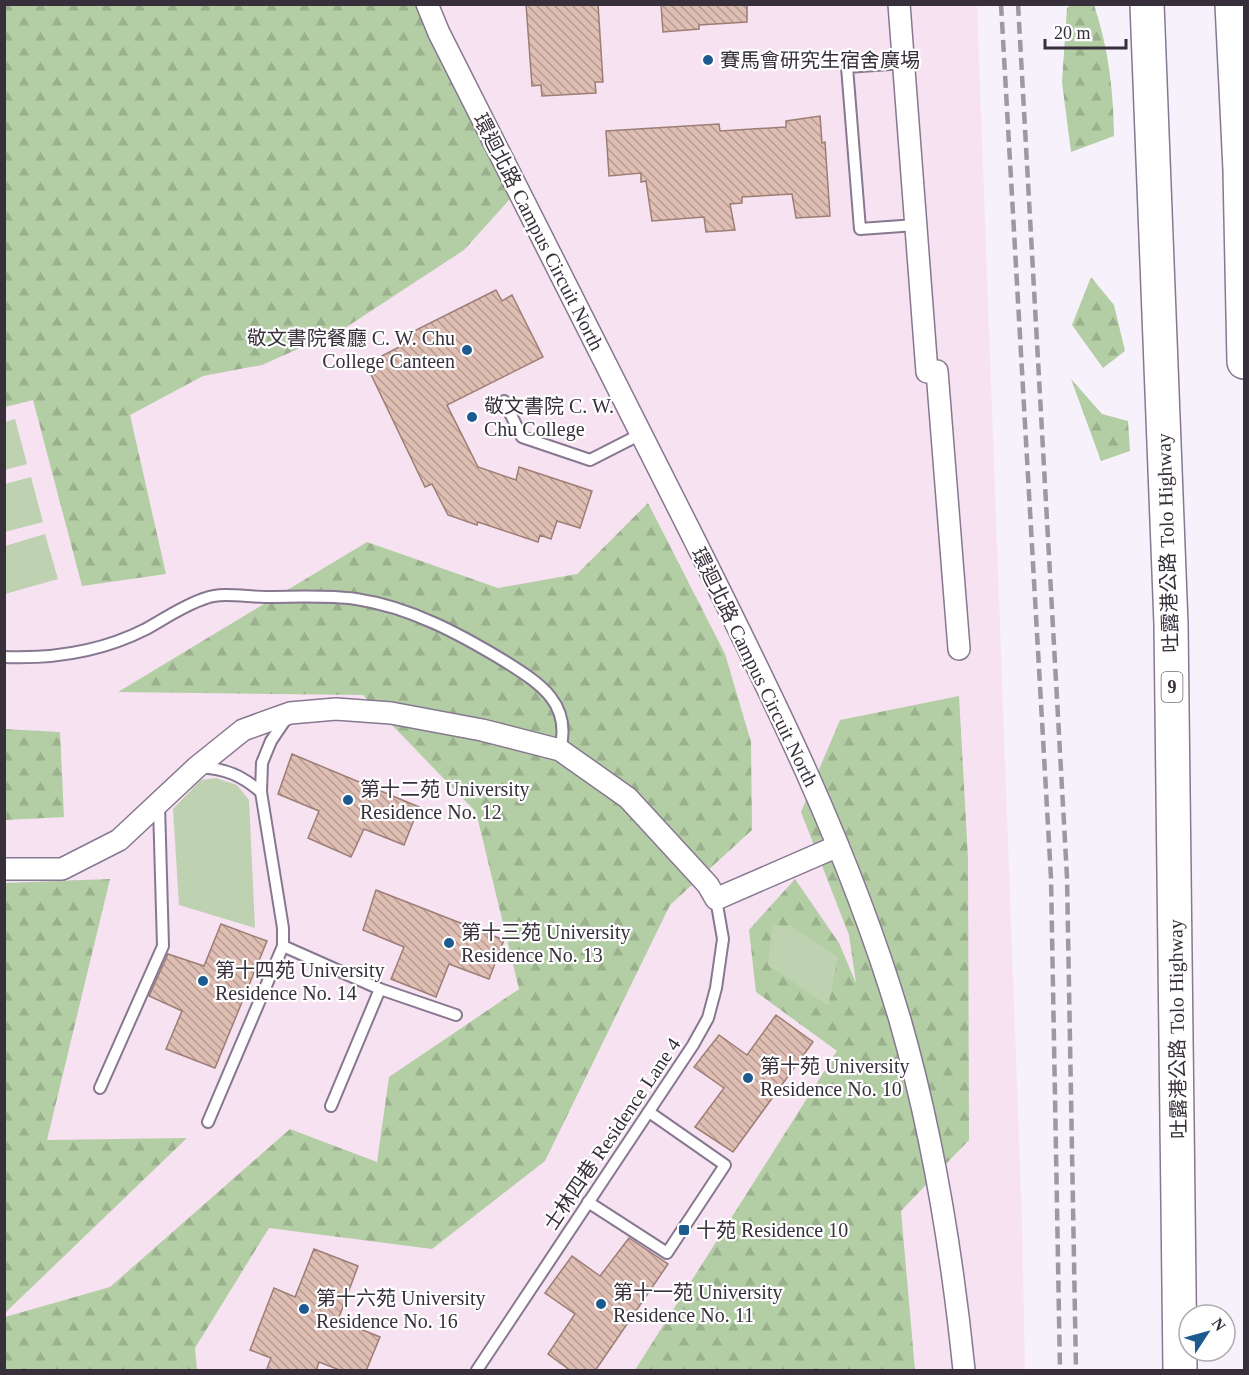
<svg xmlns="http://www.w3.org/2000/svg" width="1249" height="1375" font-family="'Times New Roman','Noto Sans TC',serif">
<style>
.education{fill:#f7e2f2}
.forest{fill:url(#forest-firs)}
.green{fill:#bed2b2}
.building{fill:url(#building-back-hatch);stroke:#9c7e74;stroke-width:1.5}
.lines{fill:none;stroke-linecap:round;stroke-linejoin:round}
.service-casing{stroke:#867890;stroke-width:14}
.minor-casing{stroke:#867890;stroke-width:24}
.motorway-casing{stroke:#867890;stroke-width:36}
.service{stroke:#fff;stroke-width:10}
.minor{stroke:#fff;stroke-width:21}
.motorway{stroke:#fff;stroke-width:33}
.rail{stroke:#9f98a3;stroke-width:4.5;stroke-dasharray:12 6;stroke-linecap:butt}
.poi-dot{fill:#1d5a90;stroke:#fff;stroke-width:2}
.labels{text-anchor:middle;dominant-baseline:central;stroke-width:4.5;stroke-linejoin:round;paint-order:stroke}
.shield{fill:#fff;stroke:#736e76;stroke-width:1.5}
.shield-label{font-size:18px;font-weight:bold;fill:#37303b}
.poi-label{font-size:20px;fill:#37303b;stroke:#fff;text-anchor:start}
.street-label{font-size:20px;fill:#37303b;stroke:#fff}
</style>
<defs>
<pattern id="forest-firs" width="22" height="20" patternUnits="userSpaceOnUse" patternTransform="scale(1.5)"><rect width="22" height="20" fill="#b3cea4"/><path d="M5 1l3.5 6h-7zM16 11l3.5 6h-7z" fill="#9bb18e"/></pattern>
<pattern id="building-back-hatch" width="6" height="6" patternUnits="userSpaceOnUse" patternTransform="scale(1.5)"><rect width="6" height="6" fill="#dfbeb3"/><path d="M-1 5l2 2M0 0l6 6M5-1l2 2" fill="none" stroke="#b69b93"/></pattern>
</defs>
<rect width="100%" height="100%" fill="#f7f1fc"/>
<path class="education" d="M5,5H977L1022,1220L1025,1370H5Z"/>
<g class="forest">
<path d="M5,5H417L432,43L510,199L464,250L345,328L262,365L203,376L130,415L166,574L82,586L33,400L5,407Z"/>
<path d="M1071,5H1094C1109,51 1113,88 1114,136L1071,152L1062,82L1067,8Z"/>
<path d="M1091,277L1114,305L1125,351L1103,368L1072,325Z"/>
<path d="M1071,379L1102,414L1128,421L1130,451L1101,461Z"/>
<path d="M648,503L725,654L751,742L752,830L670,905L545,1161L432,1249L269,1228L195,1348L197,1370H5V1317L110,1287L290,1129L377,1162L389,1077L519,989L476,812L363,695L118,692L367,542L498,588L577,574Z"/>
<path d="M959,696L968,858L969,1140L901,1211L915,1370H635L837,1051L756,992L749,930L795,879L839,943L856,983L849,935L801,812L840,720Z"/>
<path d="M5,729L60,732L64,817L5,820Z"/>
<path d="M110,879L47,1140L187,1138L5,1313V883Z"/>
</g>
<g class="green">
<path d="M15,419L27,464L5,470V422Z"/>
<path d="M31,477L43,522L5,532V484Z"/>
<path d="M45,534L58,579L5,594V546Z"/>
<path d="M216,778L237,785L249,800L255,928L179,905L173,809L201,780Z"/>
<path d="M772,925L791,926L838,957L828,1006L768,965Z"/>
</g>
<g class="building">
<path d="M526,4H598L603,82H595L596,93L542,96L541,85L532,86Z"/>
<path d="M661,4H747V22L699,25V29L663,32Z"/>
<path d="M820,116L822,143L825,142L830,216L796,218L792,194L742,197V203L730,204L735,230L706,232L704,217L652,221L646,181L641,182V173L609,176L606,131L719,124L720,131L786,127V121Z"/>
<path d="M496,290L502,301L512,295L543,357L447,405L478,467L516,480L519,467L592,491L580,528L557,521L551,539L540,535L538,542L478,522L477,525L448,515L432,484L425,487L366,364L409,342L406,335Z"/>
<path d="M292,754L419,807L404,845L364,829L351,857L308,838L319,811L278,794Z"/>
<path d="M376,890L504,940L489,979L449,964L436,997L391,979L404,947L363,930Z"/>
<path d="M221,924L267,941L215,1068L166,1049L182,1011L149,996L168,954L204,966Z"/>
<path d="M776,1015L813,1042L733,1152L695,1127L724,1088L694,1067L719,1035L747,1055Z"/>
<path d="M629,1238L668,1264L595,1371H571L548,1354L575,1314L545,1293L572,1256L600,1276Z"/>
<path d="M314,1249L358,1266L338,1320L380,1337L366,1371H342L319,1362L316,1371H266L271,1358L250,1350L274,1288L295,1297Z"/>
</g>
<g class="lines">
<g class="service-casing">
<g id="service">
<path d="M904,63L847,67L860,229L916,225"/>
<path d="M504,401L522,437L590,460L641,434"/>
<path d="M4,657C54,659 101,652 146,629C166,618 184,605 206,598C222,592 247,597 265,597C295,597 326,595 356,599C410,607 460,634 506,662C541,684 572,704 560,750"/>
<path d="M200,767C226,769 241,775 261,792"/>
<path d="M283,946L380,989L456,1015"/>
<path d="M100,1088L163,946L159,806"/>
<path d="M331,1106L380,989"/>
<path d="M208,1122L283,946V928L261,792L262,763L271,741L288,716"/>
<path d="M588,1202L667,1253L725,1165L649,1112"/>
<path d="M477,1370L693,1045L708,1018L716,988L723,939L716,899"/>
</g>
</g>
<g class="minor-casing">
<g id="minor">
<path d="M427,4L439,33C522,197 605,362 688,527C769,689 848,845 900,1020C933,1135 952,1252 964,1370"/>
<path d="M899,4L927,372L937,371L959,649"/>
<path d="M4,869H62L119,840L197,767L243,730L290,713L336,709L391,713L482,730L560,750L628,798L708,885L716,899L838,846"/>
</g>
</g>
<g class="motorway-casing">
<g id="motorway">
<path d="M1147,4L1171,624L1180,1370"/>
<path d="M1232,4L1240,170L1244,362"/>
</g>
</g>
<use href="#service" class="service"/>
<use href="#minor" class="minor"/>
<use href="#motorway" class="motorway"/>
<g class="rail">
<path d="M1001,4L1051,878L1060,1370"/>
<path d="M1018,4L1067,877L1076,1370"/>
</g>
</g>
<g class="poi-dot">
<circle cx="708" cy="60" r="6"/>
<circle cx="467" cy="350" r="6"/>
<circle cx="472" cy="417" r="6"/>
<circle cx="348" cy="800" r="6"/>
<circle cx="449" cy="943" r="6"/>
<circle cx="203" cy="981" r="6"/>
<circle cx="748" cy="1078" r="6"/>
<rect x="678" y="1224" width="12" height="12" rx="3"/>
<circle cx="601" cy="1304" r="6"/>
<circle cx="304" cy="1309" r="6"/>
</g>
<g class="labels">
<rect class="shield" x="1161.5" y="672" width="21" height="30" rx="4.5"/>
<g class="shield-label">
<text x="1172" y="687">9</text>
</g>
<g class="poi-label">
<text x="720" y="60">賽馬會研究生宿舍廣埸</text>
<text x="455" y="338" text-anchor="end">敬文書院餐廳 C. W. Chu<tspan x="455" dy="23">College Canteen</tspan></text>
<text x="484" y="406">敬文書院 C. W.<tspan x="484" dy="23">Chu College</tspan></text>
<text x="360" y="789">第十二苑 University<tspan x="360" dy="23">Residence No. 12</tspan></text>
<text x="461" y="932">第十三苑 University<tspan x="461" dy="23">Residence No. 13</tspan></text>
<text x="215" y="970">第十四苑 University<tspan x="215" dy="23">Residence No. 14</tspan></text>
<text x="760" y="1066">第十苑 University<tspan x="760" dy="23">Residence No. 10</tspan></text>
<text x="696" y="1230">十苑 Residence 10</text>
<text x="613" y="1292">第十一苑 University<tspan x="613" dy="23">Residence No. 11</tspan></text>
<text x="316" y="1298">第十六苑 University<tspan x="316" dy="23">Residence No. 16</tspan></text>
</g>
<g class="street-label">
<text transform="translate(539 232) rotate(63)">環迴北路 Campus Circuit North</text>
<text transform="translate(1167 543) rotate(-92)">吐露港公路 Tolo Highway</text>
<text transform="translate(755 667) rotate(64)">環迴北路 Campus Circuit North</text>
<text transform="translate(1177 1029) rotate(-91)">吐露港公路 Tolo Highway</text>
<text transform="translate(612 1134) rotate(-56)">士林四巷 Residence Lane 4</text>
</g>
</g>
<rect width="1249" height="1375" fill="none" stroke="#37303b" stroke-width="12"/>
<g transform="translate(1207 1333) rotate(54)"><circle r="28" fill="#ffffff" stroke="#afacb1" stroke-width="1.5"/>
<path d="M0-4.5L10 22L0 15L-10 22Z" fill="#1d5a90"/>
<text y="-9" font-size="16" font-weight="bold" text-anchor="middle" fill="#37303b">N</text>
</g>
<path d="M1045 39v9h81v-9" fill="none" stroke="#37303b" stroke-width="3"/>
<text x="1054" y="39" font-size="18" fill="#37303b" stroke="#ffffff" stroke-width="4.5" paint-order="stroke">20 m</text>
</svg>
